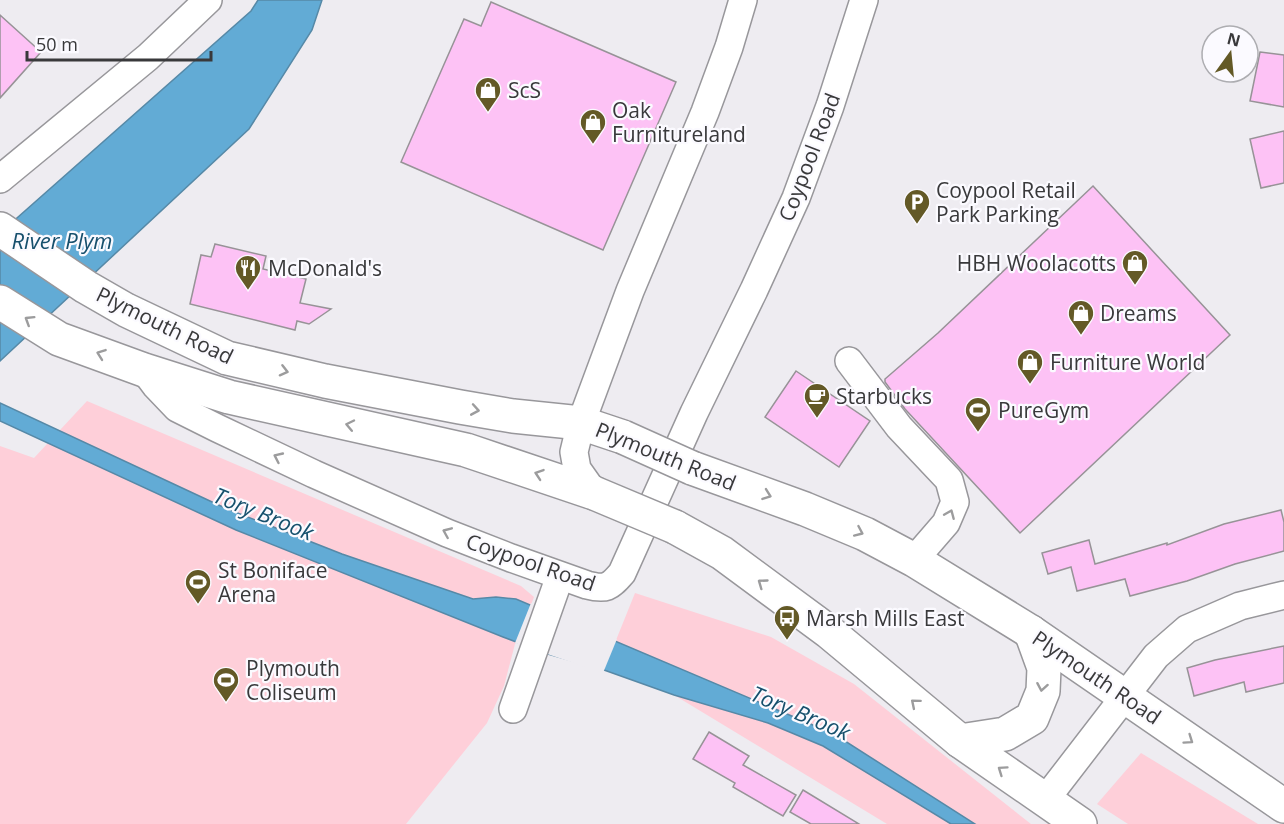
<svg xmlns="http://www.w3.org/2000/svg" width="1284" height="824" font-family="'Open Sans',sans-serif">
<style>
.green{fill:#fecfd9}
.water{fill:#62abd5;stroke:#5689a7;stroke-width:1.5}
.pier{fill:#eeecf1}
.building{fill:#fdc2f5;stroke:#979397;stroke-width:1.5}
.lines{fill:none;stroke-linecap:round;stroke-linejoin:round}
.minor-casing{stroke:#98979b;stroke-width:30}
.secondary-casing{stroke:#98979b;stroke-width:36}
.minor{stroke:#fff;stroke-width:27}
.secondary{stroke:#fff;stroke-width:33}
.secondary-bridge-casing{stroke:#98979b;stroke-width:36;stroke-linecap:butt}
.secondary-bridge{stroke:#fff;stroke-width:33}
.oneway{stroke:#9c9c9d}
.labels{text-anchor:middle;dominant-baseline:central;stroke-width:4.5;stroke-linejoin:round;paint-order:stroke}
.poi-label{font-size:21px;fill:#39393b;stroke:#fbfaff;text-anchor:start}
.street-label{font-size:21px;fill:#39393b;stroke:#fbfaff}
.water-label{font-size:22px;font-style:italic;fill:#17506d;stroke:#fbfaff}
</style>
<rect width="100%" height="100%" fill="#eeecf1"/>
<g class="green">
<path d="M87,401L521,586L534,597L517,642L515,644L504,686L487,723L406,824H0V446L34,458Z"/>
<path d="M635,593L771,637L854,684L1031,824H887L674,695L604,670Z"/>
<path d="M1141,753L1258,824H1128L1097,804Z"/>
</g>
<g class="water">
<path d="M258,0H322L312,30L249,129L0,361V233L251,11Z"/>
<path d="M0,403L225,508L342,554L473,599L496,597L516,599L834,734L975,824H951L823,746L768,723L674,695L604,670L548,654L503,637L236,530L0,421Z"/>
</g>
<path class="pier" d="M531,603L617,639L603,673L515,643Z"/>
<g class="building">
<path d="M491,2L676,82L603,250L401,162L464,19L481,26Z"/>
<path d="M0,15L41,52L0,98Z"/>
<path d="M1260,52L1284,55V107L1250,101Z"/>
<path d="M1284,131V183L1261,188L1250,139Z"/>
<path d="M1093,186L1230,335L1020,533L905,409L885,382V379L938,333Z"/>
<path d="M215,244L266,256L263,269L306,279L300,303L331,309L309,324L297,321L295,330L190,304L201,255L211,257Z"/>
<path d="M796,371L870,421L839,467L765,417Z"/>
<path d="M1281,510L1284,522V551L1235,564L1187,581L1130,596L1125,579L1077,591L1071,567L1048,574L1042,553L1089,540L1095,564L1167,543V545L1224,524Z"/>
<path d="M1284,646V683L1246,692L1244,682L1194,696L1187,668L1215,660Z"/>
<path d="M709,732L749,756L743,765L796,795L783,816L733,787L735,783L693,759Z"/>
<path d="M803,790L859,824H811L790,812Z"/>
</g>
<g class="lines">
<g class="minor-casing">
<g id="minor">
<path d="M0,179L148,57L208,0"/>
<path d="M849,361L899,427L949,480L955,502L946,523L914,560"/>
<path d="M144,370L156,386L177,408L217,428L314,474L447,533L511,558L587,585C606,590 610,587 622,573L694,413L754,290L796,198L830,106L864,0"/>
<path d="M594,493L577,469L574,452L581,423L630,291L705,112L729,47L743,0"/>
<path d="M513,709L560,576"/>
<path d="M1045,800L1156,656L1187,629L1240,606L1284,595"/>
</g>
</g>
<g class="secondary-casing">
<g id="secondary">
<path d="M0,229L86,287L126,310L227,358L325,381L460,407L513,416L581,423L623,437"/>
<path d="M0,302L59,339L144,370L229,397L466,450L594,493"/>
<path d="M692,468L805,509L865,534L914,560L1031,632L1284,806"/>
<path d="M675,527L722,553L829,632L960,741L1080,824"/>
<path d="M960,741L1005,734L1032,718L1043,691L1044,668L1031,632"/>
</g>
</g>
<use href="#minor" class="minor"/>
<use href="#secondary" class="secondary"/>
<g class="secondary-bridge-casing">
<g id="secondary-bridge">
<path d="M623,437L692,468"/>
<path d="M594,493L675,527"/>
</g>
</g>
<use href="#secondary-bridge" class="secondary-bridge"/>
</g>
<defs><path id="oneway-chevron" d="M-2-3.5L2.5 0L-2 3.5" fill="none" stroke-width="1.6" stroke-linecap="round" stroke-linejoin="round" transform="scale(1.5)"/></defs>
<g class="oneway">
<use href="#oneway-chevron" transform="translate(29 320) rotate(-148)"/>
<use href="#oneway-chevron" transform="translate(101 354) rotate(-160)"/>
<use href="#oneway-chevron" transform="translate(284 371) rotate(14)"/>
<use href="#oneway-chevron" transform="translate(475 410) rotate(10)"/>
<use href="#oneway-chevron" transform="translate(350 425) rotate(-168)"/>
<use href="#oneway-chevron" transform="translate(278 457) rotate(-155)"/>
<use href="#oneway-chevron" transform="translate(539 474) rotate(-161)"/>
<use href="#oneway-chevron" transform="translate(767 495) rotate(20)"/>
<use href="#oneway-chevron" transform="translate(950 514) rotate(-67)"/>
<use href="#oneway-chevron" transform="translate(447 532) rotate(-157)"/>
<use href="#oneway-chevron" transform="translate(859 532) rotate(24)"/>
<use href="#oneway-chevron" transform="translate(762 583) rotate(-144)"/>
<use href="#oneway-chevron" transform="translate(1042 687) rotate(100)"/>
<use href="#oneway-chevron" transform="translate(915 703) rotate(-140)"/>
<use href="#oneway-chevron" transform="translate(1189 740) rotate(35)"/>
<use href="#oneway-chevron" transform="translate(1002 770) rotate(-145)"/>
</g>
<defs>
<g id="shop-pin" transform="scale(1.35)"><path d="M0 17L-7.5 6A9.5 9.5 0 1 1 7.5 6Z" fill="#635926" stroke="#fbfaff"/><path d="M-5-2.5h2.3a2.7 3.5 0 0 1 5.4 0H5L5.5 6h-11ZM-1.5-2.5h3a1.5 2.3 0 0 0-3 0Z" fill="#fff"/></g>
<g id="parking-pin" transform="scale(1.35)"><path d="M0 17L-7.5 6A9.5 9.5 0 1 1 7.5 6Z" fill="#635926" stroke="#fbfaff"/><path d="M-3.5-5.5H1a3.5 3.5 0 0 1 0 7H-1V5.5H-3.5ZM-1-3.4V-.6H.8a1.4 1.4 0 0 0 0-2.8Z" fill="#fff"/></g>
<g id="restaurant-pin" transform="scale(1.35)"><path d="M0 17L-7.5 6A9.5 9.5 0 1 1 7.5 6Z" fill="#635926" stroke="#fbfaff"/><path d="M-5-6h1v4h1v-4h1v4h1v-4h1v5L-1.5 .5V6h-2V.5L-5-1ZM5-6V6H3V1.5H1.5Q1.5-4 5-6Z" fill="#fff"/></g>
<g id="cafe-pin" transform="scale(1.35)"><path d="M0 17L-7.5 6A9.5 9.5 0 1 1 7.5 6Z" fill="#635926" stroke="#fbfaff"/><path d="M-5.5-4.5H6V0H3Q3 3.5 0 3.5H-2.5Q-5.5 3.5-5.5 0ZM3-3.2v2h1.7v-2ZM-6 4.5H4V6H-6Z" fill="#fff"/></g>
<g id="stadium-pin" transform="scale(1.35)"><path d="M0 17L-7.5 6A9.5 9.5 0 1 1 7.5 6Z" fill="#635926" stroke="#fbfaff"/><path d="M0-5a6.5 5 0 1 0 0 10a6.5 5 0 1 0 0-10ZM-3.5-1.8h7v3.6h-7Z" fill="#fff"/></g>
<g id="bus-pin" transform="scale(1.35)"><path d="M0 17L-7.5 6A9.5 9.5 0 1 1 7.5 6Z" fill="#635926" stroke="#fbfaff"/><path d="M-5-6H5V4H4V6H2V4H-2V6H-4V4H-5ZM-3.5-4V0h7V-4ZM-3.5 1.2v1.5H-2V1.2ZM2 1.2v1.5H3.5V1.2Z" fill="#fff"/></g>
</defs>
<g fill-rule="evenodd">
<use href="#shop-pin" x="488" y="90"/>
<use href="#shop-pin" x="593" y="122"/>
<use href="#parking-pin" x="917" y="202"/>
<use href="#shop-pin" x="1135" y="263"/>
<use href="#restaurant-pin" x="248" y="268"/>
<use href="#shop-pin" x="1081" y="313"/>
<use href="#shop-pin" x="1030" y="362"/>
<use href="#cafe-pin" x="817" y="396"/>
<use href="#stadium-pin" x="978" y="410"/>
<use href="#stadium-pin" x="198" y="582"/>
<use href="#bus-pin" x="787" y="618"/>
<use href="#stadium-pin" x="226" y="680"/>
</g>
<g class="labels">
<g class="poi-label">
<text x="508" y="90">ScS</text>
<text x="612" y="110">Oak<tspan x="612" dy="24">Furnitureland</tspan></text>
<text x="936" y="190">Coypool Retail<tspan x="936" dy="24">Park Parking</tspan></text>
<text x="1116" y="263" text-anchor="end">HBH Woolacotts</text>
<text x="268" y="268">McDonald's</text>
<text x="1100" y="313">Dreams</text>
<text x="1050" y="362">Furniture World</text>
<text x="836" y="396">Starbucks</text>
<text x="998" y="410">PureGym</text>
<text x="218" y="570">St Boniface<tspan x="218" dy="24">Arena</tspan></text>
<text x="806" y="618">Marsh Mills East</text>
<text x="246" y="668">Plymouth<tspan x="246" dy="24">Coliseum</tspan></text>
</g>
<g class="street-label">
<text transform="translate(809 157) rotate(-69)">Coypool Road</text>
<text transform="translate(165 325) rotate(26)">Plymouth Road</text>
<text transform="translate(666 456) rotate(22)">Plymouth Road</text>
<text transform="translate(531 562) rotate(19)">Coypool Road</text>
<text transform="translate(1097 677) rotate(34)">Plymouth Road</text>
</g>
<g class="water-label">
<text x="62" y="240">River Plym</text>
<text transform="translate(264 513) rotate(22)">Tory Brook</text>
<text transform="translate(801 712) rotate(23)">Tory Brook</text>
</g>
</g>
<g transform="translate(1230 54) rotate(15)"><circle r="28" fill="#fbfaff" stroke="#adadb1" stroke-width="1.5"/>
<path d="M0-4.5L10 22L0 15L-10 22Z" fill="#635926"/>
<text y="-9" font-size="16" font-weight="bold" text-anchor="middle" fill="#39393b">N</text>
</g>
<path d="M27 51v9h184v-9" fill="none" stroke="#39393b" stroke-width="3"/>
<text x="36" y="51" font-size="18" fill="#39393b" stroke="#fbfaff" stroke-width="4.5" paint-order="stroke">50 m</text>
</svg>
